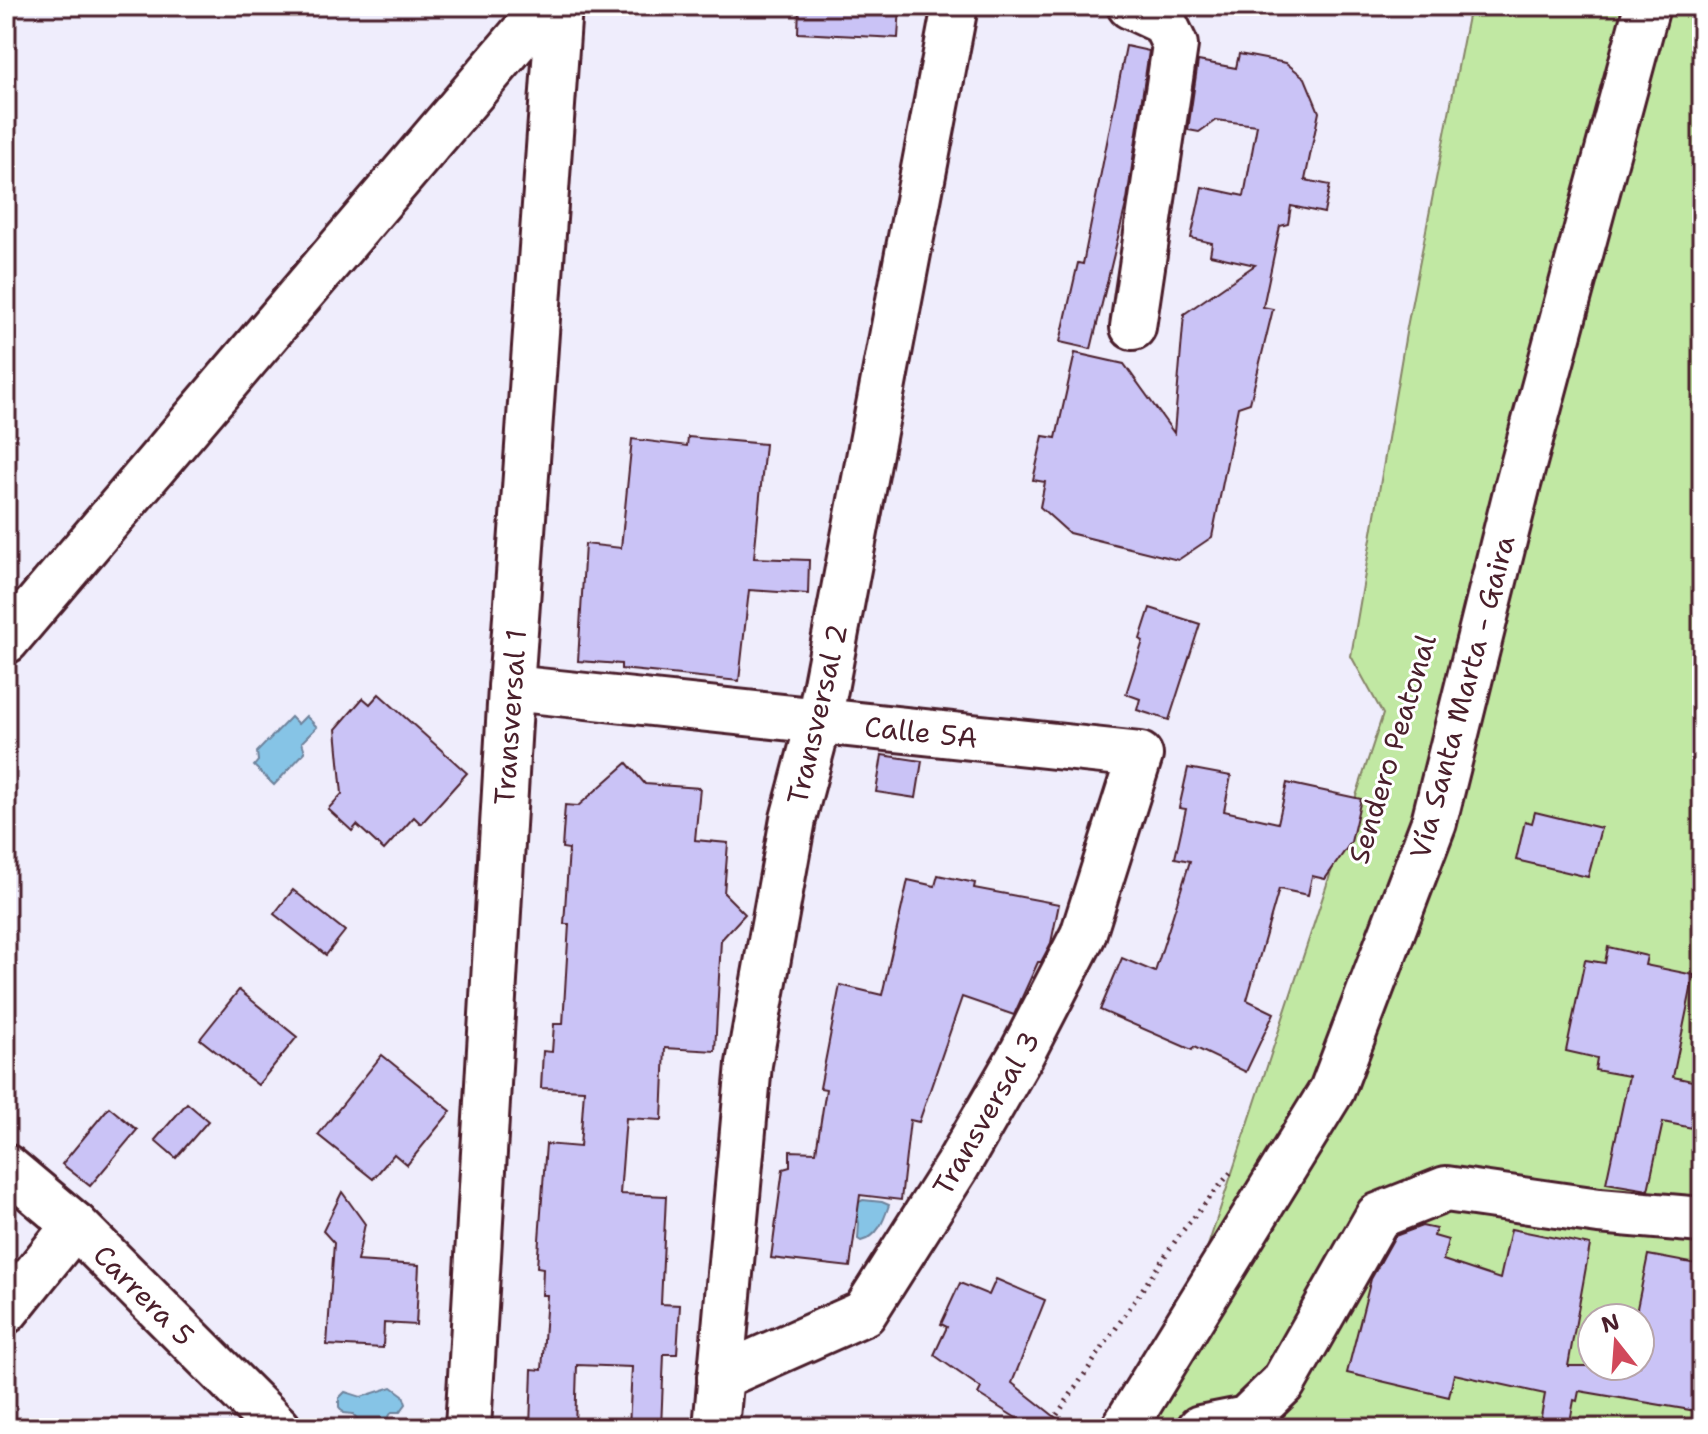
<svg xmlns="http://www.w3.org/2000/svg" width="1708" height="1434" font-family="'Shantell Sans',sans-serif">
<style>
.green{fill:#c1e8a3;stroke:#868467;stroke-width:2;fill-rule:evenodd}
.water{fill:#86c4e6;stroke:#6e829b;stroke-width:2}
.building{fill:#cac3f6;stroke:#4a1f2b;stroke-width:2}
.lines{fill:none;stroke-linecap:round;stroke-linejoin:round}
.minor-casing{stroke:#4a1f2b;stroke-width:50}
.major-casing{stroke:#4a1f2b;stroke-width:50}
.path{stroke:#4a1f2b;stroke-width:5;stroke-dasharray:2 6;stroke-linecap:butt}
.minor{stroke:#fff;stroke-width:44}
.major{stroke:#fff;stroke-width:44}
.labels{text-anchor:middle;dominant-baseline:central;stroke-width:6;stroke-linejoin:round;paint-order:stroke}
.street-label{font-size:28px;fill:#4a1f2b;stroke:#fff}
</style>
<rect width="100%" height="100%" fill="#efedfc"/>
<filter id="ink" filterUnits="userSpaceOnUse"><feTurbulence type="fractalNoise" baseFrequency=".0125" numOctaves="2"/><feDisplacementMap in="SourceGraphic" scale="16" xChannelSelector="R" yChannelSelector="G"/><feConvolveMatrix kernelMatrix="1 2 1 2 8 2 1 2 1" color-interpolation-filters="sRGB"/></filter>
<g filter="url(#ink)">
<path class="green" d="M1470,6H1702V1428H1148L1383,714L1351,656L1407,327ZM1592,1318H1640V1366H1592Z"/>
<g class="water">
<path d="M306,716L317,727L302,742L305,752L274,785L254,766L258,761L257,752L291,717L298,724Z"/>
<path d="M863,1200L882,1202L889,1205C884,1220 878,1237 861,1241L858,1239L859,1223L855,1204Z"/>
<path d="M392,1387L403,1395L406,1404L400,1412H392L383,1425L395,1424L403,1428H365L353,1414L344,1413L339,1407V1398L345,1392L361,1397Z"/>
</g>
<g class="building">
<path d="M799,6H900L898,38L798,33Z"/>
<path d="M1126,46L1149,51L1127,200L1091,349L1060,342L1078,263L1083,264Z"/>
<path d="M1239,54L1286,63L1305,78L1319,112L1305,180L1330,185L1324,213L1291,206L1288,224L1280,226L1263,307L1273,309L1250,403L1238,407L1212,537L1178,560L1069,533L1040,507L1045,482L1033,480L1043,436L1056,438L1075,353L1124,364L1174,433L1184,314L1255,265L1210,255L1212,243L1191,238L1202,187L1244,196L1257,125L1216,120L1199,132L1188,130L1198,61L1236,68Z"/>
<path d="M688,437L765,444L754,558L809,560L808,594L749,590L739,681L621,669V664L578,661L585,544L621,548L632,439L687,446Z"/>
<path d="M1150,608L1200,624L1169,720L1137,710L1140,699L1126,694L1143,641L1140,639Z"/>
<path d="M379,694L467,773L421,824L414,817L384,850L357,825L352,831L328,809L342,794L336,729L363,698L370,704Z"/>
<path d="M882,755L922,761L916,798L876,792Z"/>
<path d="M627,763L645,784L700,788L695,840L728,843L724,893L745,914L721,940L715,1051L665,1048L662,1120L626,1118L620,1194L666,1196L661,1304L680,1305L677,1354H664L661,1428H629L632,1367L577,1365L575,1428H530L532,1369L542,1370L547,1295H542L543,1268L537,1267L546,1144L580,1147L584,1090L541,1088L543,1051L552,1052L554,1024H563L569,924H564L569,849L562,848L565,805L578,806Z"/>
<path d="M1188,768L1231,776L1224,811L1278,823L1287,783L1361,799L1351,842L1325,879L1312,876L1308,895L1279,889L1247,1000L1274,1013L1246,1072L1194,1047L1192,1050L1100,1010L1122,958L1155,972L1190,861L1175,858L1186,809L1179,808Z"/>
<path d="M1535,812L1601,828L1588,877L1516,860L1525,821L1532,823Z"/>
<path d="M938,875L975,883L974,888L1059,904L1051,943L1041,962H1038L1014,1015L962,997L919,1122L910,1120L901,1200L860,1195L850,1267L771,1258L783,1169L790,1167V1151L816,1152L826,1089L820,1088L840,985L882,995L908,880L935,886Z"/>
<path d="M293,890L345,931L326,955L274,914Z"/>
<path d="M1608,947L1647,956L1645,965L1694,975L1673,1077L1702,1083V1130L1663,1122L1648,1190L1606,1183L1629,1076L1595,1070L1597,1058L1566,1051L1585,960L1605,963Z"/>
<path d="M239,990L297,1037L258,1085L200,1039Z"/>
<path d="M382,1055L451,1111L407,1165L394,1154L373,1179L318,1135Z"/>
<path d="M187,1103L208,1121L176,1158L155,1140Z"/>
<path d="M109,1107L137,1130L90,1186L62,1164Z"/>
<path d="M342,1192L365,1224L357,1261L419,1265L416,1325L384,1323L383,1348L327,1345L334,1243L323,1231Z"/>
<path d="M1422,1226L1436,1229L1434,1236L1448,1240L1443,1260L1500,1279L1511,1229L1590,1245L1568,1366H1640V1318H1635L1648,1255L1702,1265V1412L1579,1391L1577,1401L1574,1400L1569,1428H1539L1545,1394L1454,1374L1449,1397L1347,1373L1371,1279L1395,1236Z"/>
<path d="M996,1279L1045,1300L1012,1383L1069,1428H1032L978,1394L981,1388L934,1355L947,1327L941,1324L960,1283L989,1295Z"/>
</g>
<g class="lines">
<g class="minor-casing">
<g id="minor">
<path d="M1130,6L1164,22L1175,45L1133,327"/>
<path d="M6,641L546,6"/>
<path d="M511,688L1140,755L1083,935L1022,1053L957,1166L864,1313L720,1377"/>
<path d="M6,1167L75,1225L278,1428"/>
<path d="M6,1311L75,1225"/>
<path d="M468,1428L511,688L559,6"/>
<path d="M716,1428L749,1064L793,819L819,721L955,6"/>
<path d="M1200,1428L1246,1419L1283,1383L1378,1216L1446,1189L1599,1211L1702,1220"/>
</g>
</g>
<g class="major-casing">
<path id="major" d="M1124,1428L1332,1090L1434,822L1517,488L1647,6"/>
</g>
<path class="path" d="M1048,1428L1180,1234L1231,1172"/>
<use href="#minor" class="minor"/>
<use href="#major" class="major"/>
</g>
</g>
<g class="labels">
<g class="street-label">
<text transform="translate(1462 697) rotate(-75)">Vía Santa Marta - Gaira</text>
<text transform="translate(817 714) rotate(-77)">Transversal 2</text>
<text transform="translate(510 717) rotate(-86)">Transversal 1</text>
<text transform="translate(921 732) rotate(6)">Calle 5A</text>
<text transform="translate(1392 749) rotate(-73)">Sendero Peatonal</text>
<text transform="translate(986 1113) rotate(-60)">Transversal 3</text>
<text transform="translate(144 1295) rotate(45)">Carrera 5</text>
</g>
</g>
<rect width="1708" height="1434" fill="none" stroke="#fff" stroke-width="32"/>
<rect x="16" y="16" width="1676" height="1402" fill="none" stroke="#4a1f2b" stroke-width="3" filter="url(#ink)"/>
<g transform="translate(1616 1342) rotate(343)"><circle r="38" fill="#ffffff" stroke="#b7a5aa" stroke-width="2"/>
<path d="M0-6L14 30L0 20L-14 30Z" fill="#d1495b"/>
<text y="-12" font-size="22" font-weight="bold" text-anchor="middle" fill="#4a1f2b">N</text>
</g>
</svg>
